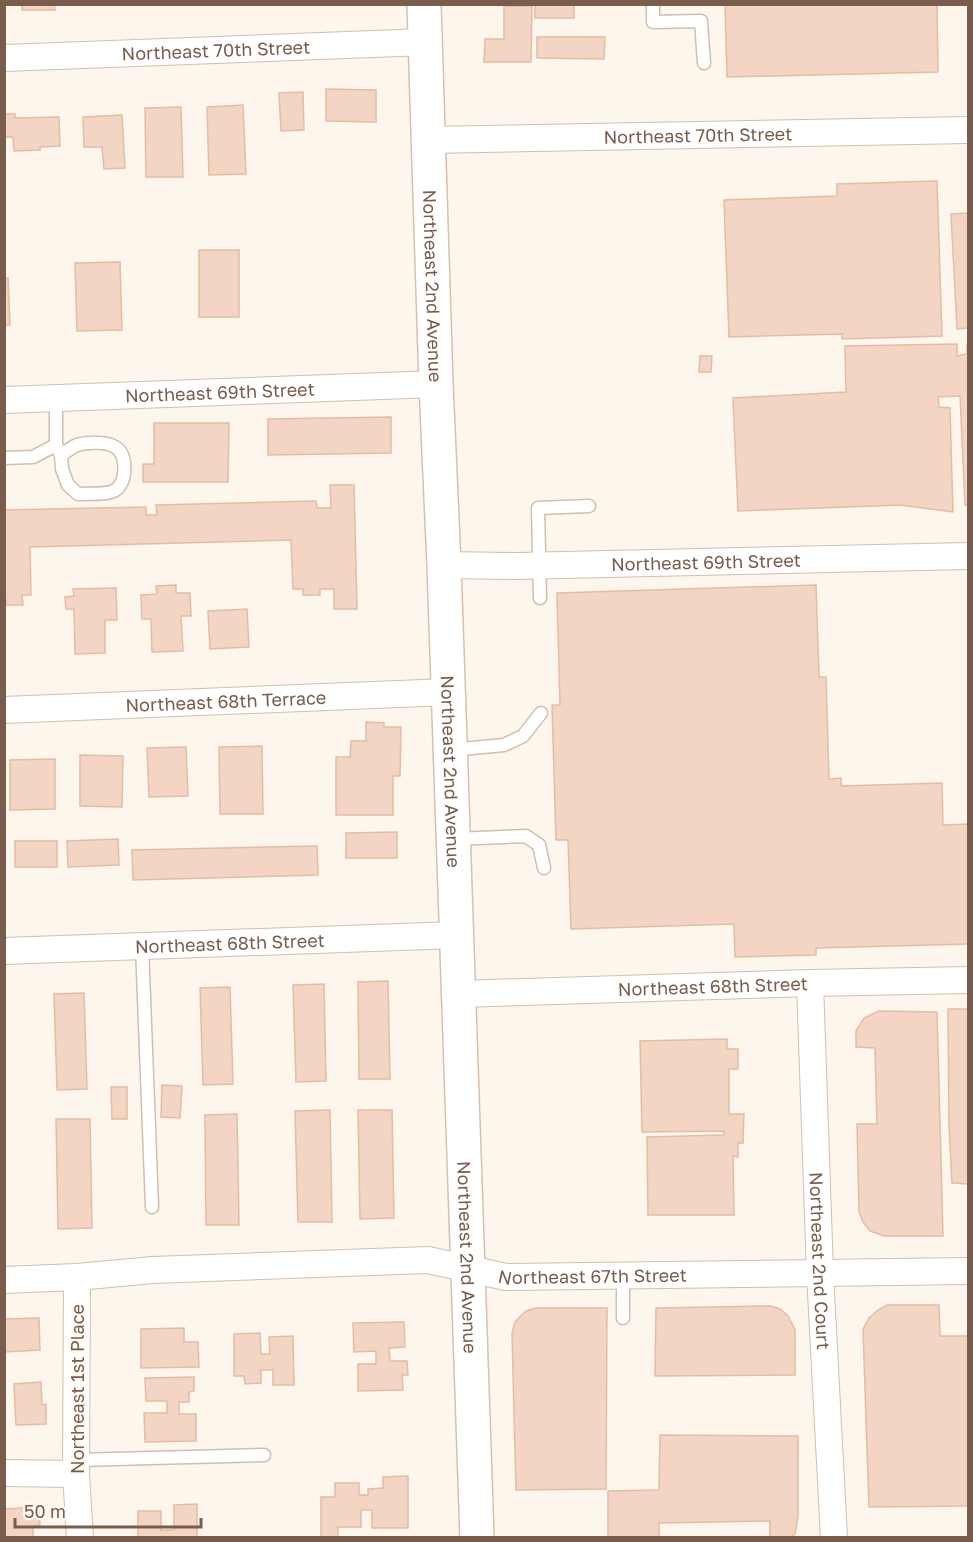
<svg xmlns="http://www.w3.org/2000/svg" width="973" height="1542" font-family="'Golos Text',sans-serif">
<style>
.building{fill:#f3d5c3;stroke:#e6bba3;stroke-width:1.5}
.lines{fill:none;stroke-linecap:round;stroke-linejoin:round}
.lane-casing{stroke:#d1beb0;stroke-width:15}
.street-casing{stroke:#d1beb0;stroke-width:28}
.secondary-casing{stroke:#d6c0b0;stroke-width:36}
.lane{stroke:#fff;stroke-width:12}
.street{stroke:#fff;stroke-width:26}
.secondary{stroke:#fff;stroke-width:33}
.labels{text-anchor:middle;dominant-baseline:central;stroke-width:5;stroke-linejoin:round;paint-order:stroke}
.street-label{font-size:18px;fill:#7a5c4d;stroke:#fffaf3}
</style>
<rect width="100%" height="100%" fill="#fdf6ec"/>
<g class="building">
<path d="M22,4H54L55,10H22Z"/>
<rect x="535" y="4" width="39" height="14"/>
<path d="M725,4H937L938,72L727,77Z"/>
<path d="M504,6H532L531,62H484L485,39H504Z"/>
<path d="M537,37H605L604,59L537,58Z"/>
<path d="M326,89L376,90V122L326,121Z"/>
<path d="M303,92L304,130L281,131L279,93Z"/>
<path d="M243,105L246,174L209,175L207,107Z"/>
<path d="M181,107L183,177H146L145,108Z"/>
<path d="M4,114H15V118L59,117L60,146L40,147V150L14,151L13,137H4Z"/>
<path d="M122,115L125,168L104,169L102,147H84L83,117Z"/>
<path d="M937,181L942,336L842,339V334L729,337L724,200L837,196V184Z"/>
<path d="M968,213V328L957,329L951,214Z"/>
<rect x="199" y="250" width="40" height="67"/>
<path d="M120,262L122,330L77,331L75,263Z"/>
<path d="M8,278L10,325H4V279Z"/>
<path d="M957,344V356L967,354V344H968V505H965L960,396L938,397L939,407L950,408L953,512L900,505L738,511L733,398L846,392L845,346Z"/>
<path d="M700,356H712L711,372H699Z"/>
<path d="M391,417V453L268,455V419Z"/>
<path d="M154,423H229L228,482H143V464H154Z"/>
<path d="M330,485H354L357,609H334V589H320V595H303V589H293L291,540L30,547L31,595H22L23,605H6V600H4V510L146,507V515H157L156,505L316,501L317,508H331Z"/>
<path d="M176,585V593H190L191,616H181L183,651L152,652L151,619H142L141,595L157,594L156,586Z"/>
<path d="M816,585L819,677H826L829,779L841,778V786L942,783L943,825L968,824V944L816,948V955L735,957L734,924L571,929L568,840H556L552,705H560L557,593Z"/>
<path d="M116,588L117,620H105V653L75,654L74,609H66L65,597L74,596L73,589Z"/>
<path d="M247,609L249,647L210,649L208,611Z"/>
<path d="M366,722L384,723V727H401L400,776H393V815H336V757H350L351,741H366Z"/>
<path d="M262,746L263,814H220L219,747Z"/>
<path d="M186,747L188,796L149,797L147,748Z"/>
<path d="M80,755L123,756L122,807L80,806Z"/>
<path d="M55,759V809L10,810V760Z"/>
<path d="M397,832V858H346V833Z"/>
<path d="M118,839L119,865L68,867L67,841Z"/>
<rect x="15" y="841" width="42" height="26"/>
<path d="M317,846L318,875L133,880L132,850Z"/>
<path d="M388,981L390,1079H359L358,982Z"/>
<path d="M324,984L326,1081L296,1082L293,985Z"/>
<path d="M230,987L233,1084L203,1085L200,988Z"/>
<path d="M84,993L87,1089L57,1090L54,994Z"/>
<path d="M948,1009H968V1184L952,1183L949,1125Z"/>
<path d="M879,1011L937,1012L943,1236H884L870,1231L863,1222L859,1211L857,1124H877L875,1048L856,1047V1031L864,1018Z"/>
<path d="M727,1039V1049H738V1069H729V1114H744L743,1143H738V1157L733,1156L734,1215H648L647,1137L724,1135V1131L642,1132L640,1041Z"/>
<path d="M162,1085L182,1086L180,1118L161,1117Z"/>
<path d="M111,1087H127V1119H112Z"/>
<path d="M330,1110L332,1222H298L295,1111Z"/>
<path d="M358,1110H392L394,1218L360,1219Z"/>
<path d="M237,1114L239,1225H206L205,1115Z"/>
<path d="M56,1119H90L92,1228L58,1229Z"/>
<path d="M887,1305H939L940,1336H968V1506L869,1507L863,1329L869,1318L878,1310Z"/>
<path d="M770,1306L780,1309L788,1316L795,1330V1375L655,1376L656,1308Z"/>
<path d="M536,1308H607L606,1489L516,1490L512,1333L515,1322L526,1311Z"/>
<path d="M39,1318L40,1350L4,1352V1319Z"/>
<path d="M404,1322L405,1347L389,1348L390,1361H407L408,1375H402L403,1390L358,1391V1364H376V1351L354,1352L353,1323Z"/>
<path d="M184,1328V1342H198L199,1367L141,1368V1329Z"/>
<path d="M260,1333L261,1354H270L269,1337L293,1336L294,1385H273V1370H261V1383L245,1384L244,1376H234V1334Z"/>
<path d="M194,1377V1391L189,1392V1402H179V1414H196V1441L145,1442L144,1413H167V1401H146L145,1378Z"/>
<path d="M41,1382L42,1405L46,1404V1424L16,1425L14,1384Z"/>
<path d="M660,1435L798,1436V1516L795,1534L789,1538H770V1521L659,1523V1538H608V1491L659,1490Z"/>
<path d="M408,1476V1528H372V1510H361V1527H338V1538H321V1497H335V1483H359V1495H368V1489L383,1488V1477Z"/>
<path d="M197,1504V1538H138V1511H161V1530H174V1505Z"/>
<path d="M39,1507L40,1525L33,1526V1538H4V1509Z"/>
</g>
<g class="lines">
<g class="lane-casing">
<g id="lane">
<path d="M653,4V22L701,21L704,63"/>
<path d="M56,399V445L61,455L62,469L68,485L78,494C89,493 101,495 111,492C127,488 128,458 118,449C110,441 87,442 77,445C72,447 66,452 61,455"/>
<path d="M4,458L33,457L56,445"/>
<path d="M540,598L538,508L589,506"/>
<path d="M451,750L504,745L523,736L541,713"/>
<path d="M454,839L526,836L539,845L544,868"/>
<path d="M142,945L152,1207"/>
<path d="M623,1276V1318"/>
<path d="M76,1460L264,1455"/>
</g>
</g>
<g class="street-casing">
<g id="street">
<path id="s1" d="M4,58L426,42"/>
<path id="s2" d="M428,140L968,130"/>
<path id="s3" d="M4,400L436,384"/>
<path id="s4" d="M444,565L518,566L968,556"/>
<path id="s5" d="M4,710L448,692"/>
<path id="s6" d="M4,951L456,935"/>
<path id="s7" d="M810,983L820,1273L834,1538"/>
<path id="s8" d="M458,994L810,983L968,980"/>
<path d="M77,1277L76,1474L80,1538"/>
<path id="s9" d="M4,1280L77,1277L153,1270L428,1260L506,1277L968,1271"/>
<path d="M4,1473L76,1474"/>
</g>
</g>
<g class="secondary-casing">
<g id="secondary">
<path id="s10" d="M424,4L436,384L444,565L477,1538"/>
</g>
</g>
<use href="#lane" class="lane"/>
<use href="#street" class="street"/>
<use href="#secondary" class="secondary"/>
</g>
<g class="labels">
<g class="street-label">
<text stroke="none"><textPath href="#s1" startOffset="212">Northeast 70th Street</textPath></text>
<text stroke="none"><textPath href="#s2" startOffset="270">Northeast 70th Street</textPath></text>
<text stroke="none"><textPath href="#s10" startOffset="282">Northeast 2nd Avenue</textPath></text>
<text stroke="none"><textPath href="#s3" startOffset="216">Northeast 69th Street</textPath></text>
<text stroke="none"><textPath href="#s4" startOffset="262">Northeast 69th Street</textPath></text>
<text stroke="none"><textPath href="#s5" startOffset="222">Northeast 68th Terrace</textPath></text>
<text stroke="none"><textPath href="#s10" startOffset="768">Northeast 2nd Avenue</textPath></text>
<text stroke="none"><textPath href="#s6" startOffset="226">Northeast 68th Street</textPath></text>
<text stroke="none"><textPath href="#s8" startOffset="255">Northeast 68th Street</textPath></text>
<text stroke="none"><textPath href="#s10" startOffset="1254">Northeast 2nd Avenue</textPath></text>
<text stroke="none"><textPath href="#s7" startOffset="278">Northeast 2nd Court</textPath></text>
<text stroke="none"><textPath href="#s9" startOffset="591">Northeast 67th Street</textPath></text>
<text transform="translate(77 1389) rotate(-90)">Northeast 1st Place</text>
</g>
</g>
<rect width="973" height="1542" fill="none" stroke="#7a5c4d" stroke-width="12"/>
<path d="M15 1518v9h186v-9" fill="none" stroke="#7a5c4d" stroke-width="3"/>
<text x="24" y="1518" font-size="18" fill="#7a5c4d" stroke="#fffaf3" stroke-width="4.5" paint-order="stroke">50 m</text>
</svg>
